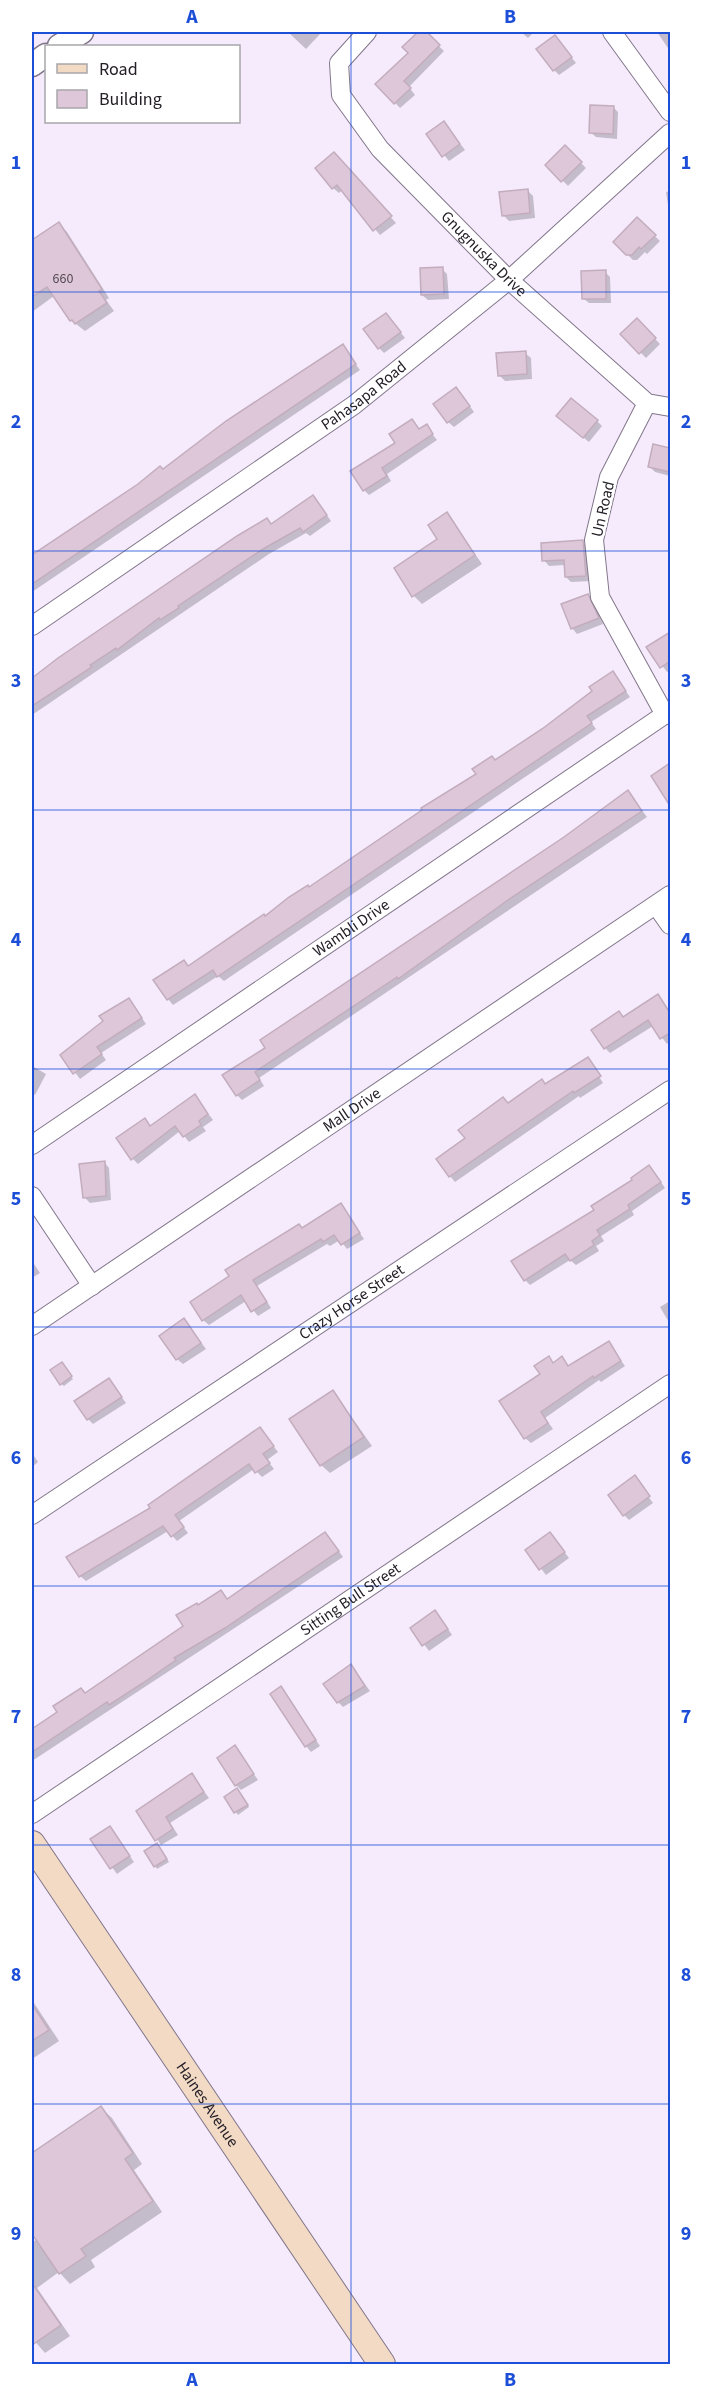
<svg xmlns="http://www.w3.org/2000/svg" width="702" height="2396" font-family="'Source Sans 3',sans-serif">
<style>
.shadow{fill:#0003}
.building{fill:#dec7d8;stroke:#c3adbd;stroke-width:1.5}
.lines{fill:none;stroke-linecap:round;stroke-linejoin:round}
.minor-casing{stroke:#82768a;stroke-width:20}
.tertiary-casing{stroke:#82768a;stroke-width:25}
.secondary-casing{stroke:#82768a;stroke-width:28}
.minor{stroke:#fff;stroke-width:18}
.tertiary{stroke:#fff;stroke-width:22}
.secondary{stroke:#f2dac5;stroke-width:26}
.grid{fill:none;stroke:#1d4ed8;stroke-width:1.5;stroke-opacity:0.55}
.labels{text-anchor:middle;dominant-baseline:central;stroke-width:5;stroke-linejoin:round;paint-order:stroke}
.number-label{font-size:14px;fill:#534a54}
.street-label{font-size:16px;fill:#252028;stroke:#fff}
.neatline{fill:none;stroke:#1d4ed8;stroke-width:2}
.grid-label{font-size:20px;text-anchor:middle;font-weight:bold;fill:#1d4ed8}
</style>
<rect width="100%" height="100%" fill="#f5ebfd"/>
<g class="shadow">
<path d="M288,32H322L306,49Z"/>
<path d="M420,32H424L444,51L409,87L415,95L400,108L377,84L410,53L405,47Z"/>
<path d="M521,32H534L528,38Z"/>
<path d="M657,32H670V51Z"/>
<path d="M555,37L576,63L559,75L554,70Z"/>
<path d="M613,107L618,112L617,139L596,137L590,132Z"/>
<path d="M449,129L465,150L449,161L428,135Z"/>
<path d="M565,147L586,168L568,186L547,165Z"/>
<path d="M339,159L396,223L380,235L342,190L339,193L333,188Z"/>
<path d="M527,190L533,196L535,218L509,221L503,215Z"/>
<path d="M670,191V217L666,192Z"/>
<path d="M637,219L660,241L647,254L645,252L637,260H633L615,242Z"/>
<path d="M58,224L67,232L109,298L106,300L114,311L85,331L71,320L54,296L32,312V241Z"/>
<path d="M442,269L447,274L449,299L428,300L422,295Z"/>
<path d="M605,272L610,277L611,303H589L583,298Z"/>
<path d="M391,320L405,338L384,353L379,348Z"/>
<path d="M637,320L660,344L646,358L622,334Z"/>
<path d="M342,346L360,370L32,592V556L163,471Z"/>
<path d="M525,353L531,358L532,379L505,381L499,375Z"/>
<path d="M461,394L474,412L454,427L448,422Z"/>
<path d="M412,421L420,430L426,426L437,440L387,474L391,481L369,495L364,490Z"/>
<path d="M597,421L602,426L589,442L564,422Z"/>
<path d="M654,446L670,450V476L655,472L650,467Z"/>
<path d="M318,503L331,521L310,536L306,533L269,554L32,715V679L267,520L272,525Z"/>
<path d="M447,514L482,564L422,604L414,596L439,540Z"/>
<path d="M582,542L588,547L591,581L571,582L566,577L565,565L549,566L544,560Z"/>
<path d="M588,596L593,601L603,624L577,634L572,628Z"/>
<path d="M670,633V670L667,672L648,647Z"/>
<path d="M613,673L630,697L591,722L596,729L224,981L218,976L173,1005L168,999L184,962L189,967L478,775L543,731Z"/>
<path d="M628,792L647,817L259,1078L264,1086L242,1100L237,1095L267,1048Z"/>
<path d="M658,996L670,1013V1041L667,1044L653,1026L610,1053L605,1048L624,1018Z"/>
<path d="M129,999L146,1024L101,1053L106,1060L80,1079L62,1055Z"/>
<path d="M588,1059L603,1083L580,1098L579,1096L455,1182L450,1176L509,1104L542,1081L546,1085Z"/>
<path d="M32,1066L46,1074L35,1095L32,1093Z"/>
<path d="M195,1096L213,1120L203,1127L206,1131L189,1142L180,1131L138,1164L133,1159L151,1127Z"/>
<path d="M104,1162L109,1168L111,1200L90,1203L84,1197Z"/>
<path d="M654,1172L665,1188L632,1211L634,1215L601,1236L604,1241L596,1246L599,1251L576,1265L570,1260L530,1285L525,1280L596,1210Z"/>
<path d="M340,1205L364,1239L347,1249L340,1240L330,1246L327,1244L257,1286L271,1308L258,1316L246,1301L209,1325L203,1320Z"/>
<path d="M32,1261L40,1273L32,1278Z"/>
<path d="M670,1301V1324L660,1307Z"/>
<path d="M184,1320L206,1349L183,1364L177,1359Z"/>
<path d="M608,1343L625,1366L601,1382L599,1380L545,1418L553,1429L531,1443L525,1438L542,1374L548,1358L554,1364L561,1358L569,1367Z"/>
<path d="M64,1366L73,1379L64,1386L61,1384Z"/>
<path d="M109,1380L126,1403L93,1424L88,1419Z"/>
<path d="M333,1391L372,1446L330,1473L321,1465Z"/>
<path d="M260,1429L278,1452L267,1460L274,1469L262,1477L254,1469L179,1521L188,1533L177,1541L168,1531L86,1581L80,1576L152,1508Z"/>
<path d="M32,1453L38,1462L32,1467Z"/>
<path d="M637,1481L653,1503L629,1520L624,1515Z"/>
<path d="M550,1534L569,1558L546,1575L527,1550Z"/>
<path d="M330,1539L343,1557L32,1761V1730L185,1626L199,1607L221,1592L228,1600Z"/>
<path d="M440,1617L452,1635L429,1651L412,1628Z"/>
<path d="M356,1672L370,1691L343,1707L338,1702Z"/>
<path d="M281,1688L320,1746L311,1752L306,1746Z"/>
<path d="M235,1747L258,1780L241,1790L236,1785Z"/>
<path d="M192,1775L209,1798L170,1823L178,1835L161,1845L138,1811Z"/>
<path d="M238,1790L249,1807L238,1815L226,1797Z"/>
<path d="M110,1828L134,1862L117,1874L92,1840Z"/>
<path d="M157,1844L169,1862L157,1869L146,1852Z"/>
<path d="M32,2000L59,2041L32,2059Z"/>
<path d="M101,2108L112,2118L142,2164L134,2170L162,2212L91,2260L95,2267L70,2284L59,2272L37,2288L70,2336L45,2353L32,2338V2243L37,2239L32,2231V2225L37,2221L32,2214V2155Z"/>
</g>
<g class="building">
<path d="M418,32H427L440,45L404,81L411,88L394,104L375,84L408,53L402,47Z"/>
<path d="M555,35L572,57L553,71L536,49Z"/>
<path d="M590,105L614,106L613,134L589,133Z"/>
<path d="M444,121L460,144L442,157L426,134Z"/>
<path d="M565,145L582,162L561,182L545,165Z"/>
<path d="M334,152L392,216L373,231L337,185L332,189L315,168Z"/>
<path d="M528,189L530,213L502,216L499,192Z"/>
<path d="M637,217L656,235L641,249L639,247L632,255H626L613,242Z"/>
<path d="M59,222L102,289L99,291L107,303L75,324L72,320L70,321L47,287L32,297V240Z"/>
<path d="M443,267L444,294L421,295L420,268Z"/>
<path d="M606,270V299H582L581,271Z"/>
<path d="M386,313L401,332L378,349L363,329Z"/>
<path d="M637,318L656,338L639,354L620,334Z"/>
<path d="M343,344L356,364L32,584V555L138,484L160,466L163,469L226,421Z"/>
<path d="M526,351L527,374L498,376L496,353Z"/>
<path d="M456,387L470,406L447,423L433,404Z"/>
<path d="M571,398L598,420L583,438L556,416Z"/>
<path d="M412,419L419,429L427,424L433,434L382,468L387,476L363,491L350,471L395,443L389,434Z"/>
<path d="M653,444L670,448V472L648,467Z"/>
<path d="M313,495L327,515L303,532L300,528L263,549L178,606L179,608L160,620L159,618L117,650L116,648L90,665L92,667L32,706V678L58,658L237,536L267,518L271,524Z"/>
<path d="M447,512L475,555L412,597L394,568L437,539L428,525Z"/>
<path d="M583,540L586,576L565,577L564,560L542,561L541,543Z"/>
<path d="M588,594L599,618L571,629L561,604Z"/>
<path d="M670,632V661L660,668L646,647Z"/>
<path d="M613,671L626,691L587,716L592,723L217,977L213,970L167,1000L153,980L184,960L188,966L264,914L265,916L289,897L308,885L309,887L422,810L421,808L476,774L472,769L492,756L495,760L542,729L592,691L589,687Z"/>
<path d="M670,763V806L651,776Z"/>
<path d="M628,790L642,811L508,900L398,979L397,977L255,1072L260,1080L236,1096L222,1075L265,1048L260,1040L564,837Z"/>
<path d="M658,994L670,1013V1033L660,1039L648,1020L604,1049L591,1030L619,1011L623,1017Z"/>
<path d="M129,998L142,1018L97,1047L102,1054L73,1074L60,1055L103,1021L99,1016Z"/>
<path d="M588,1057L601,1076L574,1093L573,1091L449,1177L436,1159L465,1138L458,1130L503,1097L508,1103L542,1079L545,1084Z"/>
<path d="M195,1094L208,1114L199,1121L201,1125L183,1137L175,1126L131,1160L116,1138L145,1118L150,1126Z"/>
<path d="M105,1161L106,1196L83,1198L79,1164Z"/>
<path d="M649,1165L661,1182L628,1205L630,1209L597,1230L600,1235L592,1241L594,1245L570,1261L565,1254L524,1281L511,1261L594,1210L591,1206L632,1180L631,1178Z"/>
<path d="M341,1203L360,1233L341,1245L334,1235L323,1242L321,1239L253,1280L267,1302L251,1312L241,1295L202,1321L190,1302L229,1276L225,1270L299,1224L302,1228Z"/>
<path d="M184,1318L201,1343L176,1360L159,1336Z"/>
<path d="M609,1341L621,1361L594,1378L593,1376L541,1412L548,1423L524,1439L499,1401L540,1374L534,1366L549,1356L553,1363L562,1356L568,1366Z"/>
<path d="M62,1362L72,1376L60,1385L50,1370Z"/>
<path d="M109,1378L122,1397L87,1420L74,1401Z"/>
<path d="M333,1390L364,1437L320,1466L289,1419Z"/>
<path d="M260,1427L274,1446L263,1454L270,1463L255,1473L249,1464L175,1515L184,1527L171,1537L163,1526L79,1577L66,1557L150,1508L148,1505Z"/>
<path d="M635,1475L650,1496L623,1516L608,1495Z"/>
<path d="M325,1532L339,1551L225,1628L174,1658L176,1660L143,1683L109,1705L107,1702L32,1752V1729L57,1712L53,1706L81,1688L85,1693L183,1626L176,1615L197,1603L198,1605L221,1590L227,1599Z"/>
<path d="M550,1532L565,1552L539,1570L525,1550Z"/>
<path d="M435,1610L448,1629L422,1646L410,1628Z"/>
<path d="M351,1664L365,1686L337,1703L323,1684Z"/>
<path d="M281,1686L316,1740L305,1747L270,1694Z"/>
<path d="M235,1745L254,1774L235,1786L217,1758Z"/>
<path d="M192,1773L204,1792L166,1817L173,1829L155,1841L136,1811Z"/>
<path d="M237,1788L248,1805L234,1813L224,1797Z"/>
<path d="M110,1826L130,1856L110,1869L90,1839Z"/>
<path d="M157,1843L167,1859L154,1867L144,1851Z"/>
<path d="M32,2004L49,2030L32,2041Z"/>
<path d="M101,2106L133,2153L125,2159L153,2201L81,2249L86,2256L59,2274L32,2234V2153Z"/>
<path d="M32,2283L61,2325L32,2345Z"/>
</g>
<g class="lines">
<g class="minor-casing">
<g id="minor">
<path id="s1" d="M367,32L339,63L341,95L380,149L509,280L647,403L670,407"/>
<path d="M612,32L670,112"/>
<path d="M647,403L609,477L594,540L600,597L665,715"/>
<path id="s2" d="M32,626L354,405L509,280L670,133"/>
<path d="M656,905L670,925"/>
<path id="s3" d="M32,1145L670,711"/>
<path d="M32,1196L92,1286"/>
<path id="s4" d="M32,1326L670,895"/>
<path id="s5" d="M32,1515L670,1090"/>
<path id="s6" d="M32,1814L670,1384"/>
</g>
</g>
<g class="tertiary-casing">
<g id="tertiary">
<path d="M59,46L82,32"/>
<path d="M32,65L46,55"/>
</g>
</g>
<g class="secondary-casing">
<g id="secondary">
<path id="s7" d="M32,1844L382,2364"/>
</g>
</g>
<use href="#minor" class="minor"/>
<use href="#tertiary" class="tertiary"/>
<use href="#secondary" class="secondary"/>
</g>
<path class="grid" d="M351,32V2364M32,292H670M32,551H670M32,810H670M32,1069H670M32,1327H670M32,1586H670M32,1845H670M32,2104H670"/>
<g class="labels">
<g class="number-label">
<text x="63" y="279">660</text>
</g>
<g class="street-label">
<text stroke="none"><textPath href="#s1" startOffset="288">Gnugnuska Drive</textPath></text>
<text stroke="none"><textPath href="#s2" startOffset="404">Pahasapa Road</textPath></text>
<text transform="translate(603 509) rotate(-77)">Un Road</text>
<text stroke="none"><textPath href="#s3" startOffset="386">Wambli Drive</textPath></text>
<text stroke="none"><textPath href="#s4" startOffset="386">Mall Drive</textPath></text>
<text stroke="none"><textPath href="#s5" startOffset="384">Crazy Horse Street</textPath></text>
<text stroke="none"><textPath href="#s6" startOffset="384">Sitting Bull Street</textPath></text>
<text stroke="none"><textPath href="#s7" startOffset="314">Haines Avenue</textPath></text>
</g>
</g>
<rect width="702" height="2396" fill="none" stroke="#ffffff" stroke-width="66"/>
<rect x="45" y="45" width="195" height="78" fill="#ffffff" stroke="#a8a6a9" stroke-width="1.5"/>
<rect x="57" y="64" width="30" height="9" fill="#f2dac5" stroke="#a8a6a9" stroke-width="1.5"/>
<text x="99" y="75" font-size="18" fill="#252028">Road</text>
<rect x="57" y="90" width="30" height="18" fill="#dec7d8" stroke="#a8a6a9" stroke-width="1.5"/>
<text x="99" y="105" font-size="18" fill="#252028">Building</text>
<rect x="33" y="33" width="636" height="2330" class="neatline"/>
<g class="grid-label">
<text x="192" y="23">A</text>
<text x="510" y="23">B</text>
<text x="16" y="169">1</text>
<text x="686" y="169">1</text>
<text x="16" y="428">2</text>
<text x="686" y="428">2</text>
<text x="16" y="687">3</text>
<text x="686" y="687">3</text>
<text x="16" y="946">4</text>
<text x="686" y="946">4</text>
<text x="16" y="1205">5</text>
<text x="686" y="1205">5</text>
<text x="16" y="1464">6</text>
<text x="686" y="1464">6</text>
<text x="16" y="1723">7</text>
<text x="686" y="1723">7</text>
<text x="16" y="1981">8</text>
<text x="686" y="1981">8</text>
<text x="16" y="2240">9</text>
<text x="686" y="2240">9</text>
<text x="192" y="2386">A</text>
<text x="510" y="2386">B</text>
</g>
</svg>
